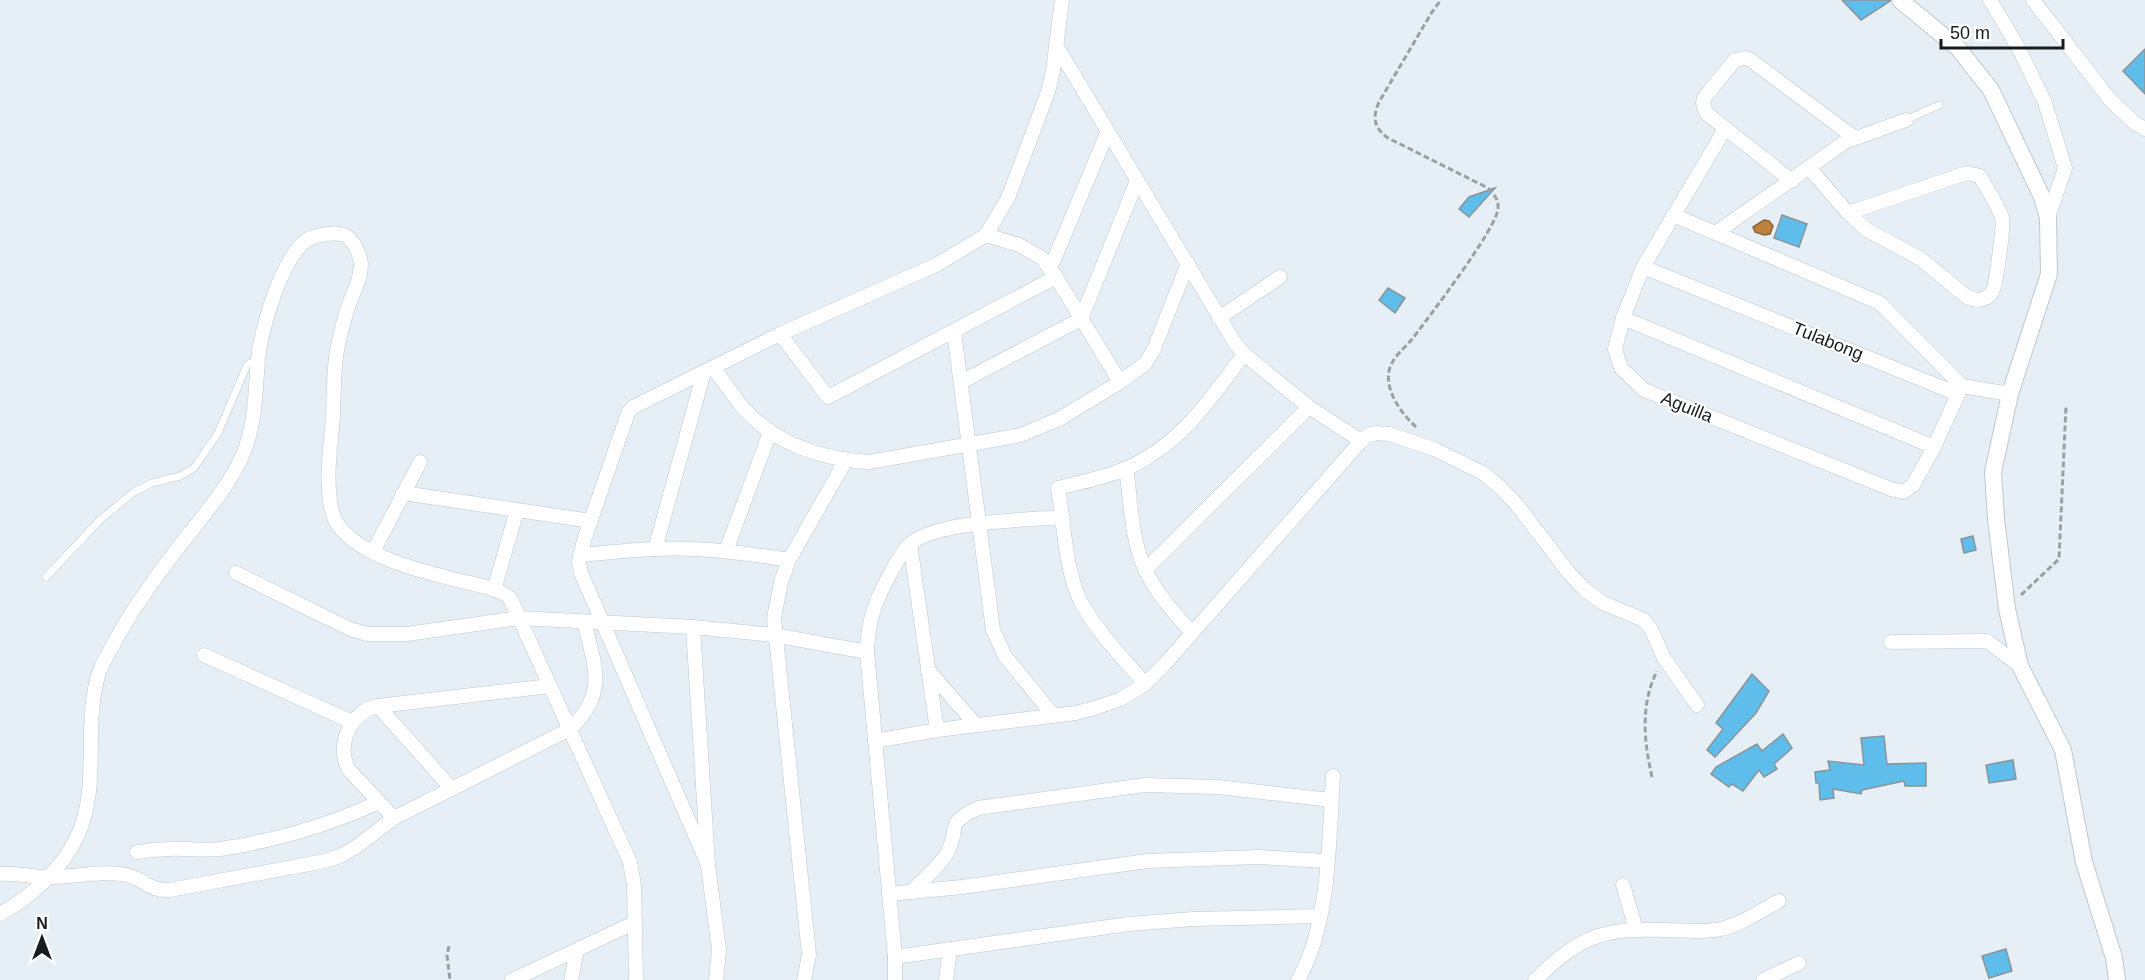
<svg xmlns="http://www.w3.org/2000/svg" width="2145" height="980" font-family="Arial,sans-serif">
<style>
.water{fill:#be8140;stroke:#8c6236;stroke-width:1.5}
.building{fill:#5fbdeb;stroke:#8c9499;stroke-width:1.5}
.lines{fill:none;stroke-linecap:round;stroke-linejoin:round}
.service-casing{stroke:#bfc8cd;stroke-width:8}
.minor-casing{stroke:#bfc8cd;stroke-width:15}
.tertiary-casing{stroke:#bfc8cd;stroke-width:18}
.path{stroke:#9aa1a5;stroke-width:3;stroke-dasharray:6 3;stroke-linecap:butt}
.service{stroke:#fff;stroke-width:7}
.minor{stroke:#fff;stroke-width:14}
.tertiary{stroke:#fff;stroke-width:16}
.labels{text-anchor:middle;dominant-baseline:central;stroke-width:4.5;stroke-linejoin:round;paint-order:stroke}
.street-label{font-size:18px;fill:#171b1d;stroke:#fff}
</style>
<rect width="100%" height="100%" fill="#e6eff5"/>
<path class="water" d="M1764,220L1769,221L1773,226L1770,234L1764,235L1755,232L1753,227Z"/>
<g class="building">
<path d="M1842,0H1890V1L1861,20Z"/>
<path d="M2145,49V94L2123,71Z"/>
<path d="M1495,188L1469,217L1459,209L1469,197Z"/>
<path d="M1782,215L1807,224L1799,247L1774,238Z"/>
<path d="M1388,288L1405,298L1395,313L1379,300Z"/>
<path d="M1973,536L1976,550L1964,553L1961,539Z"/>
<path d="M1752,674L1769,691L1756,713L1715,757L1707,750L1723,729L1716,723Z"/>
<path d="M1783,734L1792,748L1774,764L1777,769L1764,777L1759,770L1743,791L1732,784L1729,787L1711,774L1716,767L1757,744L1762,751Z"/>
<path d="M1884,736L1887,764L1926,763V786H1905L1904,781L1862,790L1861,794L1833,789L1834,798L1820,800L1819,783H1816L1815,772L1830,770L1828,761L1864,765L1861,738Z"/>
<path d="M2013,760L2016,779L1989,783L1986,765Z"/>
<path d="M2006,949L2012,971L1989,978L1982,956Z"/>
</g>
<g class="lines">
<g class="service-casing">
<g id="service">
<path d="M1906,120L1939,105"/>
<path d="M46,577L101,519L134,492L152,483L180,476L194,468L218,433L247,365L259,358"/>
</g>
</g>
<g class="minor-casing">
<g id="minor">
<path d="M1990,0L2019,49L2045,103L2065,168L2048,218"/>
<path d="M2033,0L2111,101L2136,124L2145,129"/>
<path d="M1056,45L1235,343L1244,354L1309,407L1361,441"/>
<path d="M1725,129L1643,267L1623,318L1615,349L1621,368L1644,390L1891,489L1903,492L1913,485L1934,447L1962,386"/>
<path d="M1810,169L1848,213L1867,230L1921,259L1967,297C1976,301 1986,302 1992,292C1996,287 2004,225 2002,218C1997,203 1987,189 1980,176L1967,173L1848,213"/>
<path d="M1792,181L1706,113L1703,103L1704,98L1735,60L1745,58L1749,59L1855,138"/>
<path d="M1673,215L1880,303L1962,386"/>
<path d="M1717,232L1845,142L1906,120"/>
<path d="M986,235L1019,245L1042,258L1056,277L1120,382"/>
<path d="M1643,267L1958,394"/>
<path d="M1050,269L1108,131"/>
<path d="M1219,318L1280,277"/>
<path d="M1623,318L1934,447"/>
<path d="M954,332L993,630L1005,656L1053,715"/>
<path d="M780,334L828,397L1056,277"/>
<path d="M713,368C724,381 733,396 744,409C777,445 822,459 869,462L1021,435L1061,418L1120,382L1145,364L1154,349L1188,263"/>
<path d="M961,382L1081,319L1137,181"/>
<path d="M1962,386L2010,394"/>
<path d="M1126,468C1131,501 1131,539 1145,569C1156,593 1175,614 1192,633"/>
<path d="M403,493L591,521"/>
<path d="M910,544L937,730"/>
<path d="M655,549L704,372"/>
<path d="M726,551L770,432"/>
<path d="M373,552L420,462"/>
<path d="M580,555C605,553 630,550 655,549C700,547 745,553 789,560"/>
<path d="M1145,570L1309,407"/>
<path d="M236,573L350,629L367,634H407L519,618L693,627L774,635L867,652"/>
<path d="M494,590L517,510"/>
<path d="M693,627L708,865L719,950L716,980"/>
<path d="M1891,642L1987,641L2020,666"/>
<path d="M204,655L352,722"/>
<path d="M928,670L976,725"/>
<path d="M1145,684C1124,659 1098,633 1082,604C1065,572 1064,523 1058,488C1081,482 1104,478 1125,469C1179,446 1211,399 1244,354"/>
<path d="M378,706L452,789"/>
<path d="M875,741L937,730L1076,713L1095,708L1121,699L1145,684L1165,664L1361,441L1367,436L1376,433L1389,434L1434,449L1483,473L1501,488L1517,505L1569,573L1584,589L1603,603L1644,620L1651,629L1664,658L1697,705"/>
<path d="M394,818L349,770C335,745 351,711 378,706L550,686"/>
<path d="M137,852C147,851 158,849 169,849C186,848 203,851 220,849C274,841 329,825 379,802"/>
<path d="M708,865L581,573L579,562L584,540L628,413L633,407L780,334L936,265L986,235L1008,198L1048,92L1053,71L1062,0"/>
<path d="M0,874C18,872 34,878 52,877C76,877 103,870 127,875C146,879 147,891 170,890L325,861L340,856L356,847L394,818L570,729C608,694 595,666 584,622"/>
<path d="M1623,885L1636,929"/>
<path d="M911,892C922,880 939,867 947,853C961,827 943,825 978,808L1145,785L1218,787L1331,800"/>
<path d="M889,894L962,887L1147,861L1258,857L1327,861"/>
<path d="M0,914C31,897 62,869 77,837C102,784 81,724 100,670C104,660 110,651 115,641C137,601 164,565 193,529C211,506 231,482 243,454C257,422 255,384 259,351C264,322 281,263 303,243C310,237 317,235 327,234C332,233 341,233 346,236C354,241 360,254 361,264C361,280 353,292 348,307C344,319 341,332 338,345C333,368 334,393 333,416C331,444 326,473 330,501C330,507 333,514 335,520C356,557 422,571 461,581C477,585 496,587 510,598L630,862L634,885L636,980"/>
<path d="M895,957L1129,924L1193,919L1320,916"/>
<path d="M512,980L634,923"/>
<path d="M571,980L577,950"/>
<path d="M804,980L809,955L774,618L781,582L789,560L846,460"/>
<path d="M895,980V957L867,652C868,623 874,603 888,578C894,567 901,552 910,544C936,521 1027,520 1063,517"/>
<path d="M946,980L950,949"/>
<path d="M1298,980C1330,925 1329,839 1333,776"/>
<path d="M1535,980C1581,935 1603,928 1666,930C1684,930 1703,933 1721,929C1742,924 1760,911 1779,901"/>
<path d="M1763,980L1799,963"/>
</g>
</g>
<g class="tertiary-casing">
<path id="tertiary" d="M1900,0L1958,48L1991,90L2042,197L2048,218L2049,274L2010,394L1993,472L1996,519L2007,609L2020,666L2063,750L2084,862L2114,958L2117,980"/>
</g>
<g class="path">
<path d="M1416,427C1402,414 1385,392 1389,371C1392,357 1405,348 1413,338C1428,318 1498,227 1498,208C1499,199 1493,194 1488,188L1388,138C1374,128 1372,118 1379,102L1432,12L1441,0"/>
<path d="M2021,595L2059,559L2066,406"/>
<path d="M1652,777C1644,742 1640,705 1657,671"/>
<path d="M449,946L447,955L450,980"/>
</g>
<use href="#service" class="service"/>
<use href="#minor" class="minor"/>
<use href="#tertiary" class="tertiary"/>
</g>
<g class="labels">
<g class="street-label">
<text transform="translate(1828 341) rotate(22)">Tulabong</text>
<text transform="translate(1687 407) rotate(22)">Aguilla</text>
</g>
</g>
<g transform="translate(42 938)" stroke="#ffffff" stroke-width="4.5" paint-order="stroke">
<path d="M0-4.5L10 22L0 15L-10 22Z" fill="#171b1d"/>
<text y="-9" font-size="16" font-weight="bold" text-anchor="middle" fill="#171b1d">N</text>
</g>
<path d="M1941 39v9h122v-9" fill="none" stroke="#171b1d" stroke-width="3"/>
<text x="1950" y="39" font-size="18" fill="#171b1d" stroke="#ffffff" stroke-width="4.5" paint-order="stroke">50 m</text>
</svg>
